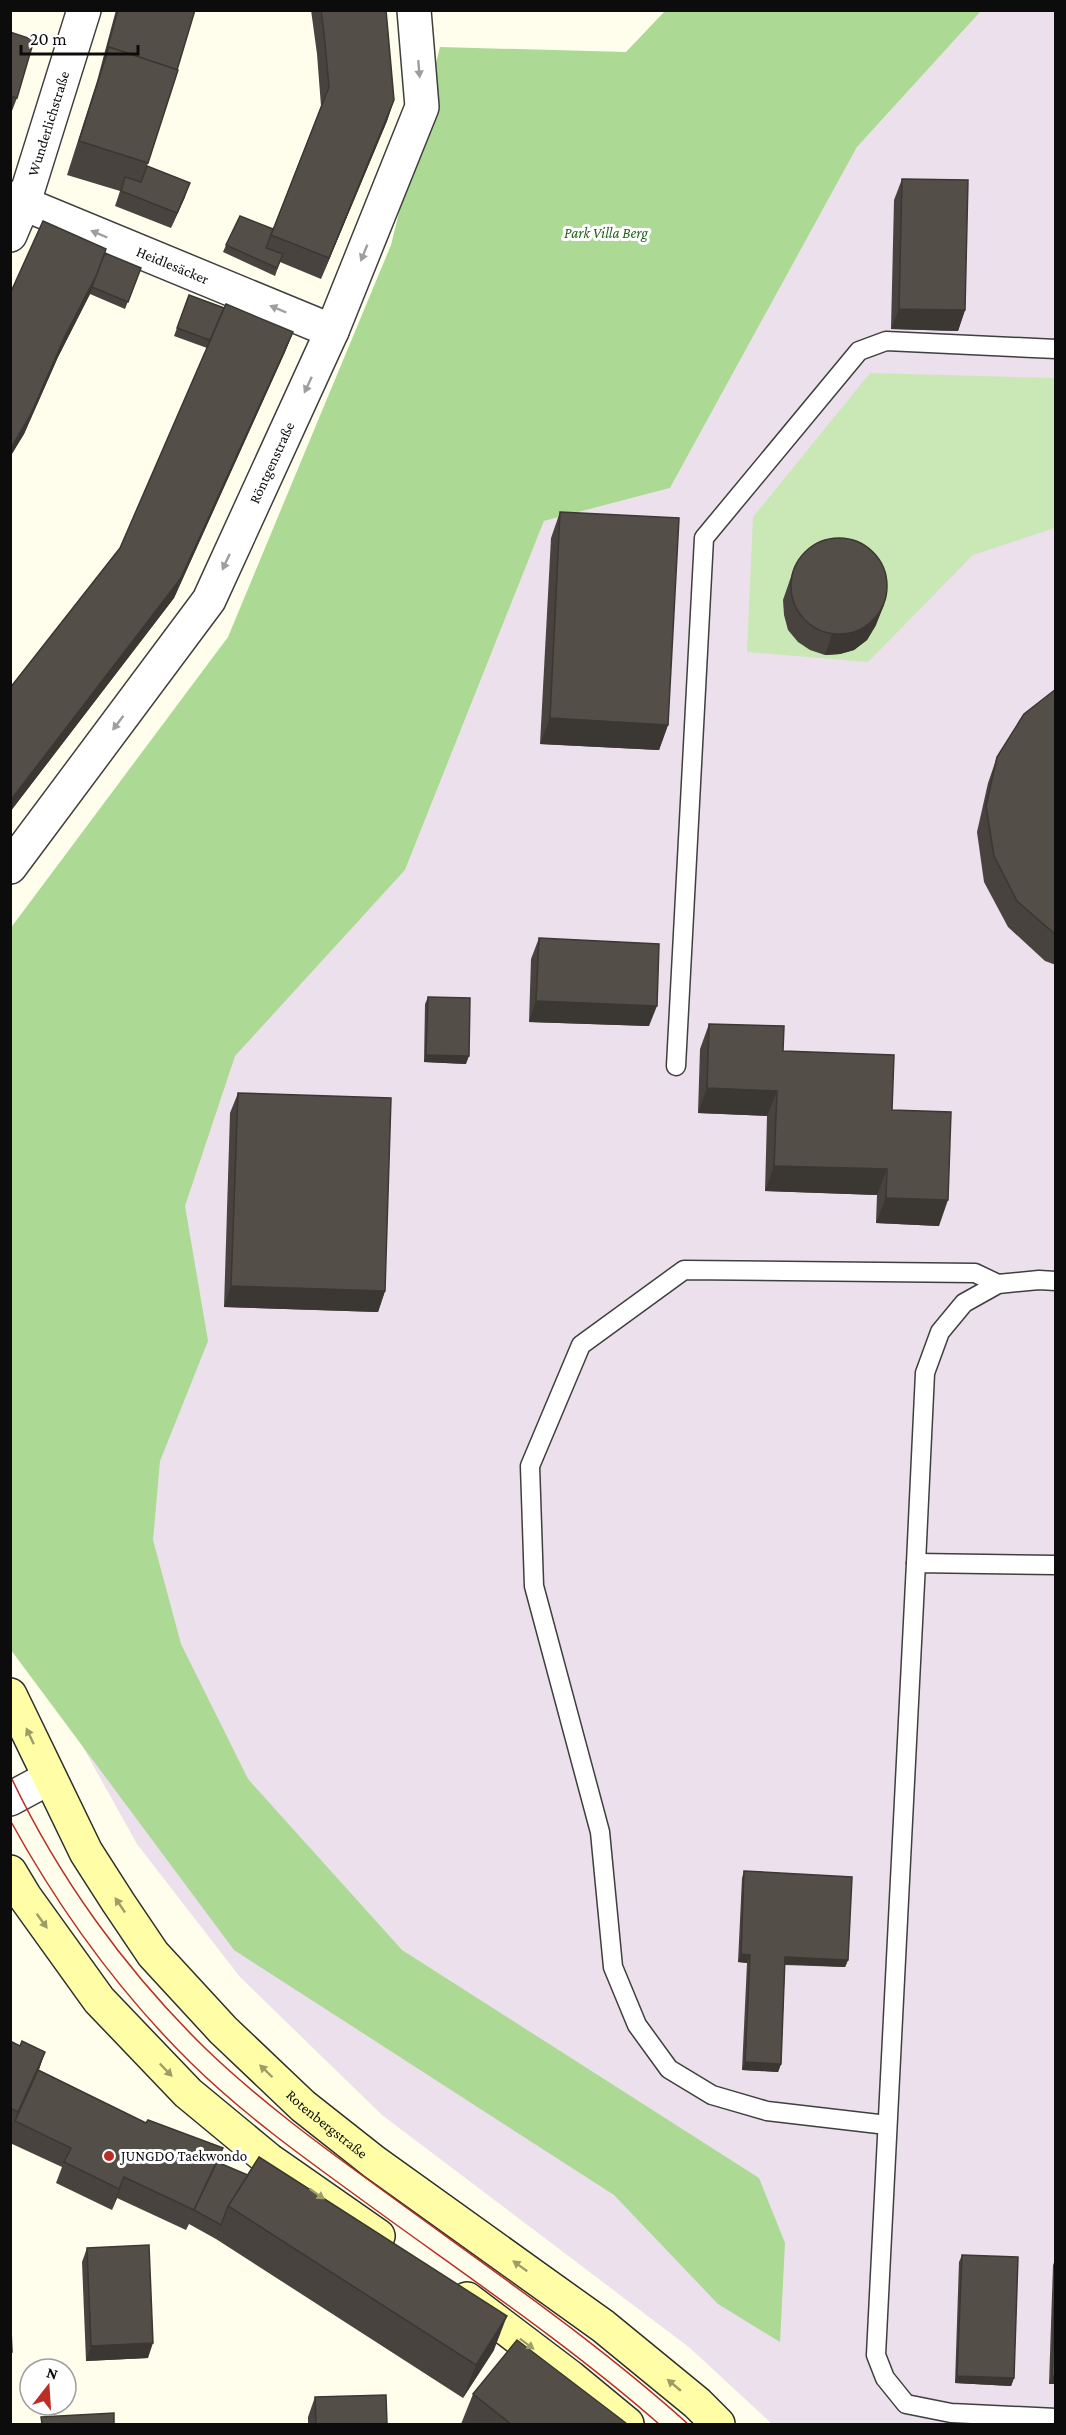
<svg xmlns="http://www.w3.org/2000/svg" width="1066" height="2435" font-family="'Crimson Pro',serif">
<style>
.industrial{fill:#ebe0eb}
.green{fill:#cae8b5}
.forest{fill:#acd994}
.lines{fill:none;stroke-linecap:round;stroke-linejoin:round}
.lane-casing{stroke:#3f3f3f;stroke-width:21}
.street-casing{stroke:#3f3f3f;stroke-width:36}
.secondary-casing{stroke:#2e2e2e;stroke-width:36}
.lane{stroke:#fff;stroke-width:18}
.street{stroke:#fff;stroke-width:33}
.secondary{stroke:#fffea6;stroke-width:33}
.tram{stroke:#bb2d25;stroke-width:1.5}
.wall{fill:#48433e}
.shaded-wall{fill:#3b3732}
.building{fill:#544e48;stroke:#3b3732;stroke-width:1.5}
.oneway{fill:#9e9e9e}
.oneway2{fill:#9e9d68}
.poi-dot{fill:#bb2d25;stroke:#fff;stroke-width:2}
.labels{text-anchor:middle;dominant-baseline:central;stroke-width:6;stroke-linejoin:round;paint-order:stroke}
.street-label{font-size:15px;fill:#0c0c0c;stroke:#fff}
.park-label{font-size:15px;font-style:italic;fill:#24631d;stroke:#fff}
.poi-label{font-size:15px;fill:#0c0c0c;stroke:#fff;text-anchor:start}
</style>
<rect width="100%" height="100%" fill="#fffdeb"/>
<path class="industrial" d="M981,11H1055V2424H772L690,2348L382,2115L240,1977L137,1844L11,1618L10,1611L234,1056L405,870L544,521L670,488L857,147Z"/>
<path class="green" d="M870,373L1055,378V528L973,555L868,662L747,652L753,517Z"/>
<path class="forest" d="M665,11H981L857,147L670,488L544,521L405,870L235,1056L185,1206L208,1341L160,1461L153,1540L181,1644L248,1779L402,1950L759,2178L785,2243L780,2342L718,2304L614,2195L234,1950L11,1650L10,929L228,637L391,245L440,47L626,52Z"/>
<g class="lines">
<g class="lane-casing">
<g id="lane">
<path d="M676,1066L704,538L859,351L886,341L1056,349"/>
<path d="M916,1563L925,1373L940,1332L964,1303L998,1284L1039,1280L1056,1281"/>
<path d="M1056,1565L916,1563L876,2355L885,2378L906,2404L951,2413L1056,2418"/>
<path d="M887,2125L767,2111L712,2095L669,2069L637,2025L613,1967L600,1832L534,1586L530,1466L581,1345L684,1270L975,1273L998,1284"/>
</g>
</g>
<g class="street-casing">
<g id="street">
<path id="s1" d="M10,198L332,331"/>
<path id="s2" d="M10,235L24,202L84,10"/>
<path id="s3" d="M10,867L209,600L332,331L422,107L414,10"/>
<path d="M10,1799L49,1778"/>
</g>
</g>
<g class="secondary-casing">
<g id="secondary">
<path id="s4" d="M10,1695L86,1852L118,1902L153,1954L223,2030L303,2106L374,2162L603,2326L697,2403L718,2424"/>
<path d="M10,1872L25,1897L99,2000L188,2093L269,2160L378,2236"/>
<path d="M467,2299L570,2377L627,2424"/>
</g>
</g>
<use href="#lane" class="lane"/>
<use href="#street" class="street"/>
<use href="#secondary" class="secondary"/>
<g class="tram">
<path d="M10,1775C58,1877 126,1971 206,2049C258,2099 316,2142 374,2184C480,2262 590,2336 688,2424"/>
<path d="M10,1820C59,1909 119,1992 191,2063C242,2113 300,2155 358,2197C459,2271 564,2341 659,2424"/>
</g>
</g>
<g class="wall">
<path d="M116,10H195L177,70H178L147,166L185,197L171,228L115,206L120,191L67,175L97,81Z"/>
<path d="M311,10H386L394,100L387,121L321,279L280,262L275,276L223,252L226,245L273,229L321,106L317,54Z"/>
<path d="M10,32L17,98L10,116Z"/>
<path d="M902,179L965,310L958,331L891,329L894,200Z"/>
<path d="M105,253L141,268L125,309L90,294L58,357L24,434L10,457V294Z"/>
<path d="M189,295L293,332L285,352L174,598L10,812V688L120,548L207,348L174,336Z"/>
<path d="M560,512L668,725L659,750L540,744L551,538Z"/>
<path d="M795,565L876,625L867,640L854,650L840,654L825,655L810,650L798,642L788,630L784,615L783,600Z"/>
<path d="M1056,689V965L1045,961L1008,927L984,882L977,832L988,783L997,757Z"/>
<path d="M539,938L649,1026L529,1022L531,959Z"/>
<path d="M428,997L466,1064L424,1062L425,1004Z"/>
<path d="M709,1024L783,1051L892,1110L939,1226L876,1223L877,1195L765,1191L767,1116L698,1113L700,1049Z"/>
<path d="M238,1093L385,1291L378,1312L224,1307L230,1113Z"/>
<path d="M744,1871L848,1960L845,1967L785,1965L781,2064L778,2072L742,2070L747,1963L738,1962L742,1878Z"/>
<path d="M10,2041L20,2046L45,2052L39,2070L146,2123L223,2148L217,2163L494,2350L463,2398L216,2239L189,2224L186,2230L117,2198L112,2210L56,2183L62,2167L10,2143Z"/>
<path d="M87,2248L148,2358L86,2361L82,2262Z"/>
<path d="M962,2255L1014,2378L1011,2386L955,2383L959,2262Z"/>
<path d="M1056,2258V2384H1049L1053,2265Z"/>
<path d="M473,2394L627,2424H461Z"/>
<path d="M315,2397L387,2424H308V2417Z"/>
</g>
<g class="shaded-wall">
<path d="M394,100L387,121L321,279L329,258Z"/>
<path d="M190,183L185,197L171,228L177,213Z"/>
<path d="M97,274L90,294L58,357L24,434L10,457V450L65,336Z"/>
<path d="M899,309L965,310L958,331L891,329Z"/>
<path d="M293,332L285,352L174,598L10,812V801Z"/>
<path d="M884,605L876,625L867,640L854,650L840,654L825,655L832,634Z"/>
<path d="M550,718L668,725L659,750L540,744Z"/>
<path d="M536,1001L657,1006L649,1026L529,1022Z"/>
<path d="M426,1055L469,1056L466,1064L424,1062Z"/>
<path d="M707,1088L777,1091L767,1116L698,1113Z"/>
<path d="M774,1166L887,1169L877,1195L765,1191Z"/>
<path d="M886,1198L948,1200L939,1226L876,1223Z"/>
<path d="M231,1286L385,1291L378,1312L224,1307Z"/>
<path d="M741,1954L750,1955L747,1963L738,1962Z"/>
<path d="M785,1957L848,1960L845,1967L782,1964Z"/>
<path d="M45,2052L33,2085L15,2121L10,2132L18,2112Z"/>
<path d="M745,2062L781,2064L778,2072L742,2070Z"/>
<path d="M223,2148L215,2169L194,2210L186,2230L194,2210Z"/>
<path d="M124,2177L117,2198L112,2210L119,2189Z"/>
<path d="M507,2316L494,2350L463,2398L476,2365Z"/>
<path d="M153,2343L148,2358L86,2361L91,2346Z"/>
<path d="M957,2376L1014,2378L1011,2386L955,2383Z"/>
<path d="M1052,2376H1056V2384H1049Z"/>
</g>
<g class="building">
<path d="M118,10H195L177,70L109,47L104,60Z"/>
<path d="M321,10H386L394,100L329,258L271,235L329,87L324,33Z"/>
<path d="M10,32L34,40L17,98L10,96Z"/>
<path d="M109,47L178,70L148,163L79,141Z"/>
<path d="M147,166L190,183L177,213L121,191L125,177L141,182Z"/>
<path d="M902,179L968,180L965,310L899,309Z"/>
<path d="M240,216L273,229L266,248L283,254L277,268L226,245Z"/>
<path d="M43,221L106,249L97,274L65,336L31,414L10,450V294Z"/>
<path d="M105,253L141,268L128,302L92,287Z"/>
<path d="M189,295L224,308L210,340L177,328Z"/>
<path d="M226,304L293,332L181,578L10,801V688L120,548Z"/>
<path d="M560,512L679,518L668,725L550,718Z"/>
<circle cx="839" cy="586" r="48"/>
<path d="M1056,689V935L1017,901L994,856L986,806L997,757L1024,714Z"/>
<path d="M539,938L659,944L657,1006L536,1001Z"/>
<path d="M428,997L470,998L469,1056L426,1055Z"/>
<path d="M709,1024L784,1026L783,1051L894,1055L892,1110L951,1112L948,1200L886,1198L887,1169L774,1166L777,1091L707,1088Z"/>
<path d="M238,1093L391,1098L385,1291L231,1286Z"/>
<path d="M744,1871L852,1877L848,1960L785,1957L781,2064L745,2062L750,1955L741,1954Z"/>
<path d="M10,2041L20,2046L22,2041L45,2052L18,2112L10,2108Z"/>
<path d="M38,2070L146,2123L148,2120L223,2148L194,2210L124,2177L119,2189L64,2162L71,2148L15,2121Z"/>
<path d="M259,2157L507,2316L476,2365L228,2206Z"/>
<path d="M217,2162L248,2175L228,2206L221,2225L194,2210Z"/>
<path d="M149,2245L153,2343L91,2346L87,2248Z"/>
<path d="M962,2255L1018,2257L1014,2378L957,2376Z"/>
<path d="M1056,2266V2376H1052Z"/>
<path d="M10,2307L12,2352H10Z"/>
<path d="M517,2340L622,2420L627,2424H511L473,2394Z"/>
<path d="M386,2395L387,2424H316L315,2397Z"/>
<path d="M114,2413V2424H42L41,2417Z"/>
</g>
<defs><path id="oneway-solid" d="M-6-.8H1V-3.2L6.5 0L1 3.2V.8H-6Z" transform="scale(1.5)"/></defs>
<g class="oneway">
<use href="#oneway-solid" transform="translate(419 69) rotate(85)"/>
<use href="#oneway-solid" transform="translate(99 234) rotate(-157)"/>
<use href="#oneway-solid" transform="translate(364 253) rotate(112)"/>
<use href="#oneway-solid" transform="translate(278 309) rotate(-157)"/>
<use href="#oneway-solid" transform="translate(308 385) rotate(115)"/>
<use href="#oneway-solid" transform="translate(226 562) rotate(115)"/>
<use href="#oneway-solid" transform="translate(118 723) rotate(127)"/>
</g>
<g class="oneway2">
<use href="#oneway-solid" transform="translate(30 1736) rotate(-115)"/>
<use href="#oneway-solid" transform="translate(120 1905) rotate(-124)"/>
<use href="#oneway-solid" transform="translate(42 1921) rotate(54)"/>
<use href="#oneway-solid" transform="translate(166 2070) rotate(46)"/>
<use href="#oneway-solid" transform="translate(266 2071) rotate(-136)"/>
<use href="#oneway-solid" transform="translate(317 2194) rotate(35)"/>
<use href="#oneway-solid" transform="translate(520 2266) rotate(-144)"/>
<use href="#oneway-solid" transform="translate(527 2344) rotate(37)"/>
<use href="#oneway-solid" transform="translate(674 2385) rotate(-140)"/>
</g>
<circle class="poi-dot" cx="109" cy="2156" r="6"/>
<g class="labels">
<g class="street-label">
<text stroke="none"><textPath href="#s2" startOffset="118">Wunderlichstraße</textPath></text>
<text stroke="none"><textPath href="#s1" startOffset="176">Heidlesäcker</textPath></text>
<text stroke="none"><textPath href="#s3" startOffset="484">Röntgenstraße</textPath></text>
<text stroke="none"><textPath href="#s4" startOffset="540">Rotenbergstraße</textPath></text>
</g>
<g class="park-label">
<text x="606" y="233">Park Villa Berg</text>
</g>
<g class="poi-label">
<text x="121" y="2156">JUNGDO Taekwondo</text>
</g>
</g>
<rect width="1066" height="2435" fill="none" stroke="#0c0c0c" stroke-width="24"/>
<g transform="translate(48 2387) rotate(17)"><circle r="28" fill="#ffffff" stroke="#9e9e9e" stroke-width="1.5"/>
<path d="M0-4.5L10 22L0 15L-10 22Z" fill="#bb2d25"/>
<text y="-9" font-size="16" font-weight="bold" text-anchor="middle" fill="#0c0c0c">N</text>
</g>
<path d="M21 45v9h117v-9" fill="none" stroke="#0c0c0c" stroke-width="3"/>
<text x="30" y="45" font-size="18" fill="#0c0c0c" stroke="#ffffff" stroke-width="4.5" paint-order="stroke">20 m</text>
</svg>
